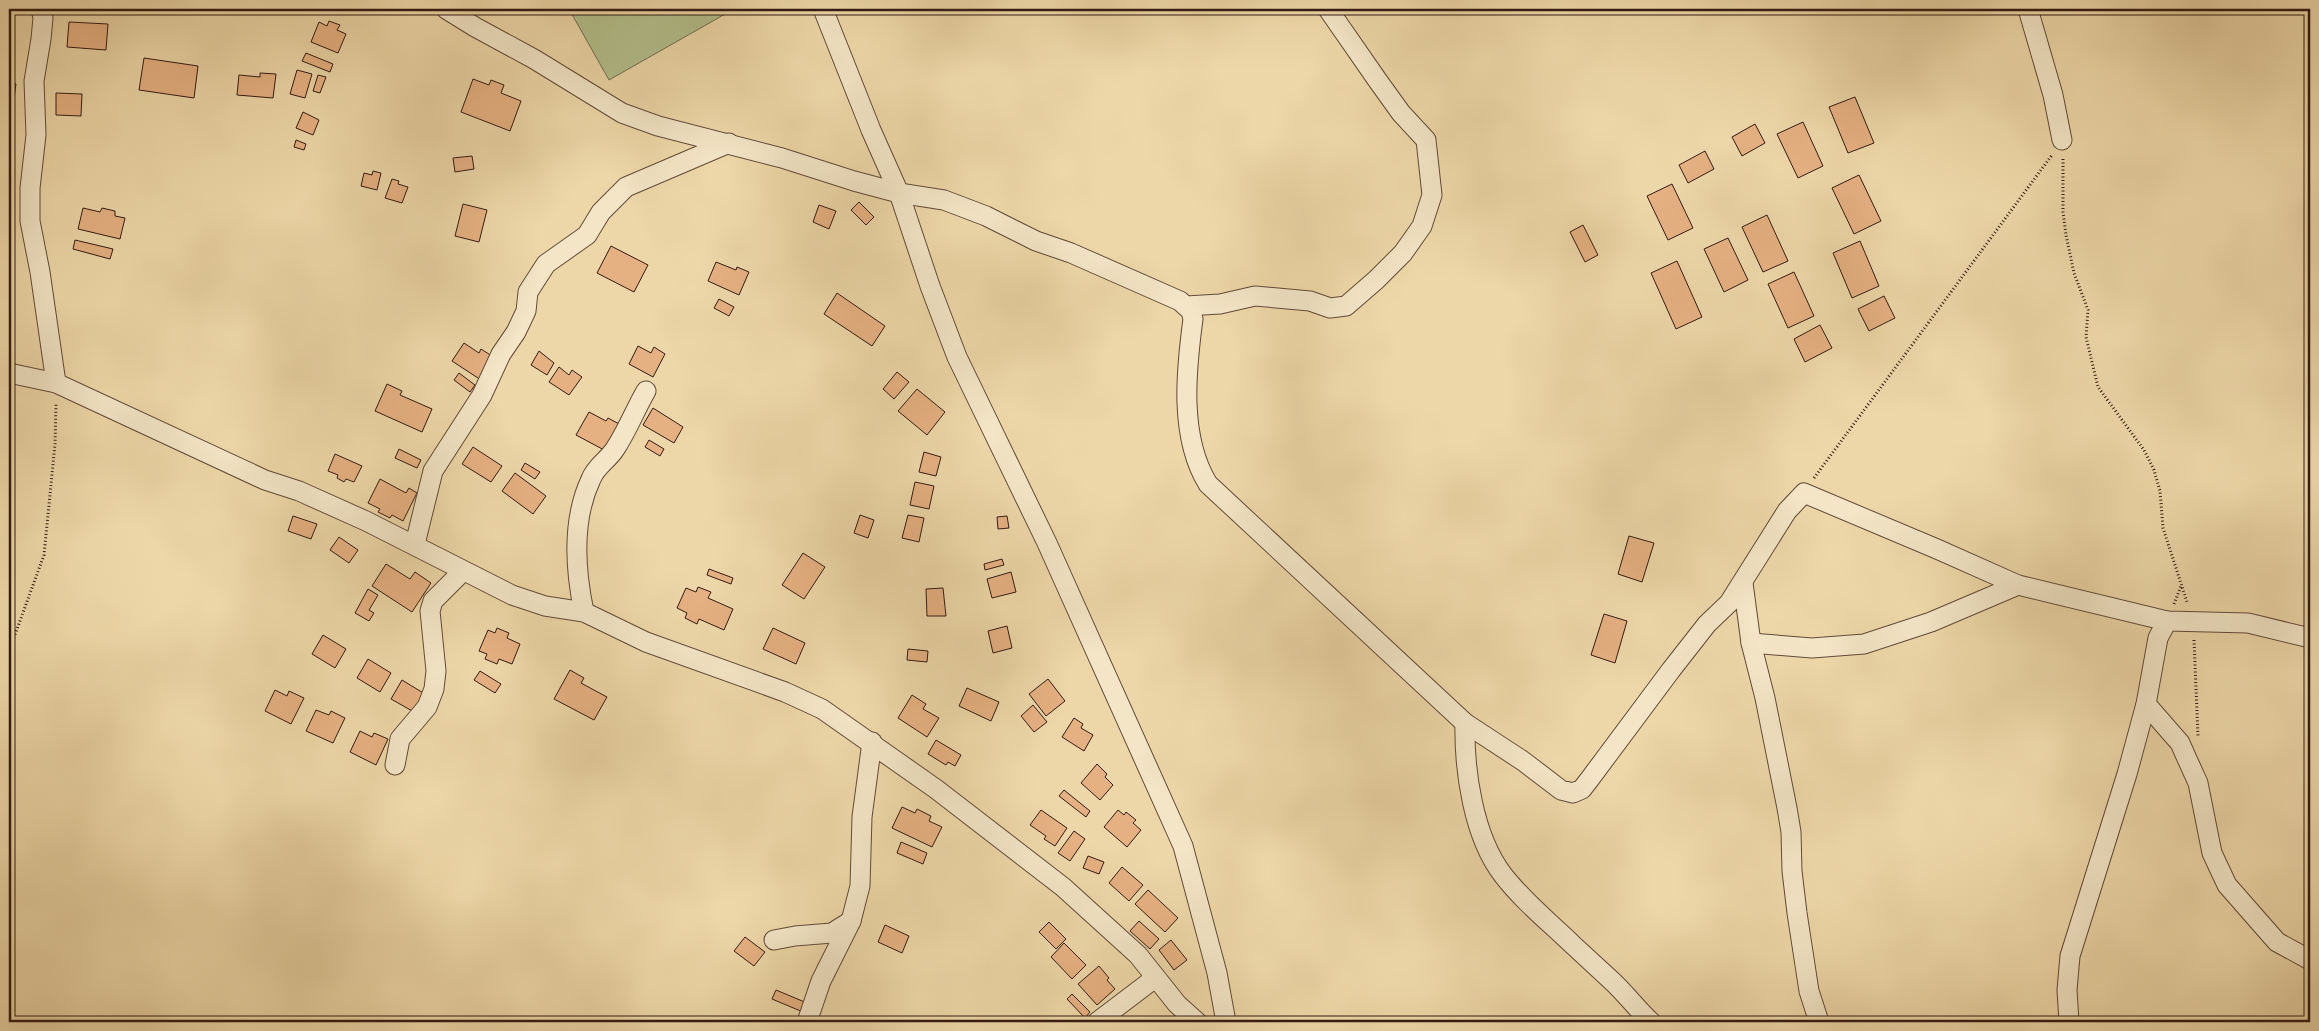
<svg xmlns="http://www.w3.org/2000/svg" width="2319" height="1031" font-family="Alegreya,serif">
<style>
.green{fill:#b3bf8b;stroke:#726d4e}
.building{fill:#e6b182;stroke:#321b12}
.lines{fill:none;stroke-linecap:round;stroke-linejoin:round}
.street-casing{stroke:#614a38;stroke-width:21}
.path{stroke:#321b12;stroke-width:3;stroke-dasharray:1 2.5;stroke-linecap:butt}
.street{stroke:#f3e5c6;stroke-width:19}
</style>
<rect width="100%" height="100%" fill="#edd7a8"/>
<filter id="stains"><feTurbulence type="fractalNoise" baseFrequency=".004" numOctaves="4"/><feColorMatrix values="0 0 0 0 .2 0 0 0 0 .09 0 0 0 0 .02 0 0 0 .5 -.17"/></filter>
<radialGradient id="worn" r=".72"><stop offset=".6" stop-color="#630" stop-opacity="0"/><stop offset="1" stop-color="#630" stop-opacity=".3"/></radialGradient>
<path class="green" d="M569,9H734L609,80Z"/>
<g class="building">
<path d="M329,21L340,25L337,30L346,34L338,53L311,42L319,22L327,26Z"/>
<path d="M69,22L108,24L106,50L67,47Z"/>
<path d="M306,53L333,64L330,72L302,61Z"/>
<path d="M144,58L198,66L194,98L139,90Z"/>
<path d="M297,70L312,74L305,98L290,94Z"/>
<path d="M260,73L276,74L273,98L237,95L239,75L260,77Z"/>
<path d="M318,75L326,77L320,93L313,91Z"/>
<path d="M473,79L489,85L491,80L504,85L501,93L521,101L510,131L461,112Z"/>
<path d="M9,83L16,84L13,105L9,104Z"/>
<path d="M56,93L82,94L81,116L56,115Z"/>
<path d="M1855,97L1874,143L1848,153L1829,107Z"/>
<path d="M303,112L319,120L313,135L296,128Z"/>
<path d="M1803,122L1823,166L1798,178L1777,134Z"/>
<path d="M1755,124L1765,143L1742,156L1732,137Z"/>
<path d="M296,140L306,144L304,150L294,147Z"/>
<path d="M1705,151L1714,169L1688,183L1679,165Z"/>
<path d="M472,156L474,169L455,172L453,158Z"/>
<path d="M373,171L381,173L377,190L361,186L364,173L372,175Z"/>
<path d="M1859,175L1881,221L1854,234L1832,188Z"/>
<path d="M392,179L399,181L398,184L408,187L402,203L385,198Z"/>
<path d="M1672,184L1693,228L1668,240L1647,196Z"/>
<path d="M859,202L874,217L866,225L851,210Z"/>
<path d="M463,204L487,210L479,242L455,236Z"/>
<path d="M819,205L836,211L829,229L813,222Z"/>
<path d="M83,208L100,212L102,208L115,211V216L125,218L120,239L78,229Z"/>
<path d="M1767,215L1788,261L1763,272L1742,227Z"/>
<path d="M1583,225L1598,255L1585,262L1570,232Z"/>
<path d="M1728,238L1748,280L1724,292L1704,249Z"/>
<path d="M75,240L113,249L110,259L73,249Z"/>
<path d="M1860,241L1879,286L1852,298L1833,253Z"/>
<path d="M611,246L648,265L634,292L597,273Z"/>
<path d="M1677,261L1702,317L1676,329L1651,273Z"/>
<path d="M716,262L736,270L737,267L749,272L739,295L708,281Z"/>
<path d="M1794,272L1814,316L1788,328L1768,284Z"/>
<path d="M837,293L885,326L872,346L824,314Z"/>
<path d="M1884,296L1895,318L1869,331L1858,309Z"/>
<path d="M719,299L734,307L729,316L714,308Z"/>
<path d="M1820,325L1832,348L1805,362L1794,339Z"/>
<path d="M464,343L479,353L481,349L495,358L481,380L452,361Z"/>
<path d="M638,346L651,353L654,347L665,354L653,377L629,364Z"/>
<path d="M539,351L554,363L547,375L531,365Z"/>
<path d="M559,367L569,375L572,370L582,377L569,395L549,382Z"/>
<path d="M897,372L909,382L894,399L883,389Z"/>
<path d="M459,373L475,385L470,392L454,380Z"/>
<path d="M387,384L402,391L400,395L432,409L422,432L375,411Z"/>
<path d="M917,389L945,412L927,435L898,411Z"/>
<path d="M653,408L683,427L674,443L643,425Z"/>
<path d="M589,412L606,421L608,418L621,425L606,451L576,435Z"/>
<path d="M649,440L664,449L660,456L645,447Z"/>
<path d="M473,447L502,466L491,482L462,464Z"/>
<path d="M399,449L421,460L417,468L395,458Z"/>
<path d="M924,452L941,457L936,476L919,472Z"/>
<path d="M335,454L362,466L354,482L346,479L344,482L337,478L338,475L328,471Z"/>
<path d="M525,463L540,472L535,479L521,470Z"/>
<path d="M515,473L546,496L533,514L502,491Z"/>
<path d="M380,479L406,493L409,488L417,493L403,521L392,515L390,518L378,512L380,509L368,503Z"/>
<path d="M915,482L934,486L929,509L910,505Z"/>
<path d="M860,515L874,520L868,538L854,533Z"/>
<path d="M908,515L924,518L919,542L902,538Z"/>
<path d="M293,516L317,524L311,539L288,531Z"/>
<path d="M1007,516L1009,528L998,529L997,517Z"/>
<path d="M1629,536L1654,543L1642,582L1618,574Z"/>
<path d="M339,537L358,550L349,563L330,550Z"/>
<path d="M803,553L825,567L804,599L782,585Z"/>
<path d="M1002,559L1004,565L985,570L984,564Z"/>
<path d="M386,564L410,579L415,572L431,583L412,612L372,586Z"/>
<path d="M709,569L733,578L731,584L707,575Z"/>
<path d="M1011,572L1016,592L992,598L987,579Z"/>
<path d="M698,587L711,592L708,598L733,609L724,630L699,619L697,624L685,618L687,613L677,608L686,588L696,592Z"/>
<path d="M943,588L946,616H927L926,589Z"/>
<path d="M368,589L378,595L369,610L374,613L369,621L355,613Z"/>
<path d="M1604,614L1627,621L1615,663L1591,655Z"/>
<path d="M1007,626L1012,648L993,653L988,631Z"/>
<path d="M497,628L509,633L507,638L520,644L512,664L499,659L497,664L485,659L487,654L479,651L488,630L495,633Z"/>
<path d="M773,628L805,643L796,664L763,649Z"/>
<path d="M323,635L346,649L335,668L312,654Z"/>
<path d="M908,649L928,651L927,662L907,660Z"/>
<path d="M368,659L391,673L380,692L357,678Z"/>
<path d="M570,670L584,678L581,683L607,697L594,720L554,699Z"/>
<path d="M480,671L501,684L495,693L474,680Z"/>
<path d="M1048,679L1065,701L1046,716L1029,694Z"/>
<path d="M402,680L425,694L414,712L391,699Z"/>
<path d="M967,688L999,702L991,721L959,706Z"/>
<path d="M275,690L287,696L289,691L304,698L291,724L265,711Z"/>
<path d="M912,695L926,704L923,709L939,718L927,737L898,718Z"/>
<path d="M1033,705L1047,722L1034,732L1021,716Z"/>
<path d="M316,710L329,715L331,711L345,718L333,743L306,731Z"/>
<path d="M1074,718L1083,724L1081,728L1093,735L1084,751L1062,737Z"/>
<path d="M360,731L372,737L374,733L388,739L376,765L350,752Z"/>
<path d="M936,740L961,755L955,766L948,762L946,765L928,754Z"/>
<path d="M1097,764L1107,774L1105,777L1113,785L1100,800L1081,783Z"/>
<path d="M1064,790L1090,811L1086,817L1059,796Z"/>
<path d="M902,807L915,813L917,809L931,816L929,821L942,827L932,847L892,828Z"/>
<path d="M1041,810L1067,828L1055,846L1044,839L1046,836L1030,825Z"/>
<path d="M1118,810L1124,815L1126,812L1136,820L1133,823L1141,830L1127,847L1104,827Z"/>
<path d="M1074,831L1085,839L1070,861L1058,853Z"/>
<path d="M901,842L927,853L923,864L897,853Z"/>
<path d="M1088,856L1104,862L1099,874L1083,868Z"/>
<path d="M1122,867L1143,885L1129,901L1109,883Z"/>
<path d="M1148,890L1178,918L1165,932L1135,904Z"/>
<path d="M1139,921L1159,939L1150,949L1130,931Z"/>
<path d="M1049,922L1066,939L1056,949L1039,932Z"/>
<path d="M885,925L909,936L902,953L878,942Z"/>
<path d="M745,937L765,952L754,966L734,951Z"/>
<path d="M1171,940L1187,960L1174,970L1159,950Z"/>
<path d="M1064,943L1086,965L1072,979L1051,957Z"/>
<path d="M1099,966L1109,978L1107,980L1115,989L1097,1005L1078,984Z"/>
<path d="M776,990L807,1003L803,1012L772,999Z"/>
<path d="M1072,994L1090,1012L1085,1018L1067,999Z"/>
</g>
<g class="lines">
<g class="street-casing">
<g id="street">
<path d="M41,9L43,18L41,39L34,81L36,135L30,188V221L40,272L56,383"/>
<path d="M446,9L475,27L534,59L622,113L658,126L782,158L854,181L899,193L944,200L986,216L1036,241L1071,253L1180,301L1191,311L1193,319C1186,371 1179,437 1208,484L1465,723L1523,761L1561,790L1573,793L1582,789L1589,780L1671,670L1707,624L1729,603L1787,511L1804,493L1937,549L2018,585L2167,621L2248,623L2310,638"/>
<path d="M823,9L871,130L899,193L930,286L957,357L1047,543L1183,846L1217,973L1226,1022"/>
<path d="M2028,9L2053,95L2062,140"/>
<path d="M1186,306L1220,304L1255,296L1310,301L1330,308L1346,306L1376,280L1403,253L1422,226L1432,195L1426,140L1401,113L1378,81L1328,9"/>
<path d="M9,373L56,383L265,480L299,491L366,521L512,595L545,606L584,612L646,642L785,692L822,709L936,789L1063,887L1138,955L1177,1004L1197,1022"/>
<path d="M415,544L433,471L482,395L501,354L516,332L526,311L528,292L546,264L587,235L601,212L626,187L729,143"/>
<path d="M1743,583L1751,643L1765,698L1787,808L1791,832L1792,871L1797,913L1809,991L1819,1022"/>
<path d="M584,612C575,569 572,519 591,479C596,466 608,460 615,449C627,431 635,410 646,391"/>
<path d="M1751,643L1812,648L1864,644L1931,622L2018,585"/>
<path d="M2146,704L2180,743L2188,761L2198,783L2212,853L2227,885L2277,942L2310,960"/>
<path d="M1465,723C1464,770 1473,836 1503,875C1523,901 1549,922 1573,945C1586,957 1599,969 1612,981C1626,994 1637,1009 1651,1022"/>
<path d="M395,765L400,739L427,707L434,689L436,671L430,611L433,601L463,571"/>
<path d="M774,940L795,936L832,933L851,921"/>
<path d="M807,1022L821,981L851,921L860,886L862,817L872,742"/>
<path d="M1097,1022L1155,978"/>
<path d="M2069,1022L2067,990L2070,956L2127,774L2146,704L2158,638L2167,621"/>
</g>
</g>
<g class="path">
<path d="M2063,159V212L2066,235L2074,273L2088,310L2086,337L2098,387L2144,450L2154,470L2160,491L2163,528L2187,602"/>
<path d="M1814,478L2052,155"/>
<path d="M2174,604L2181,586"/>
<path d="M2194,640L2198,736"/>
<path d="M9,651L44,555L55,444L56,404"/>
</g>
<use href="#street" class="street"/>
</g>
<rect width="2319" height="1031" fill="none" stroke="#edd7a8" stroke-width="30"/>
<rect x="10" y="10" width="2299" height="1011" fill="none" stroke="#321b12" stroke-width="2.5"/>
<rect x="15" y="15" width="2289" height="1001" fill="none" stroke="#321b12"/>
<rect width="100%" height="100%" filter="url(#stains)"/>
<rect width="100%" height="100%" fill="url(#worn)"/>
</svg>
